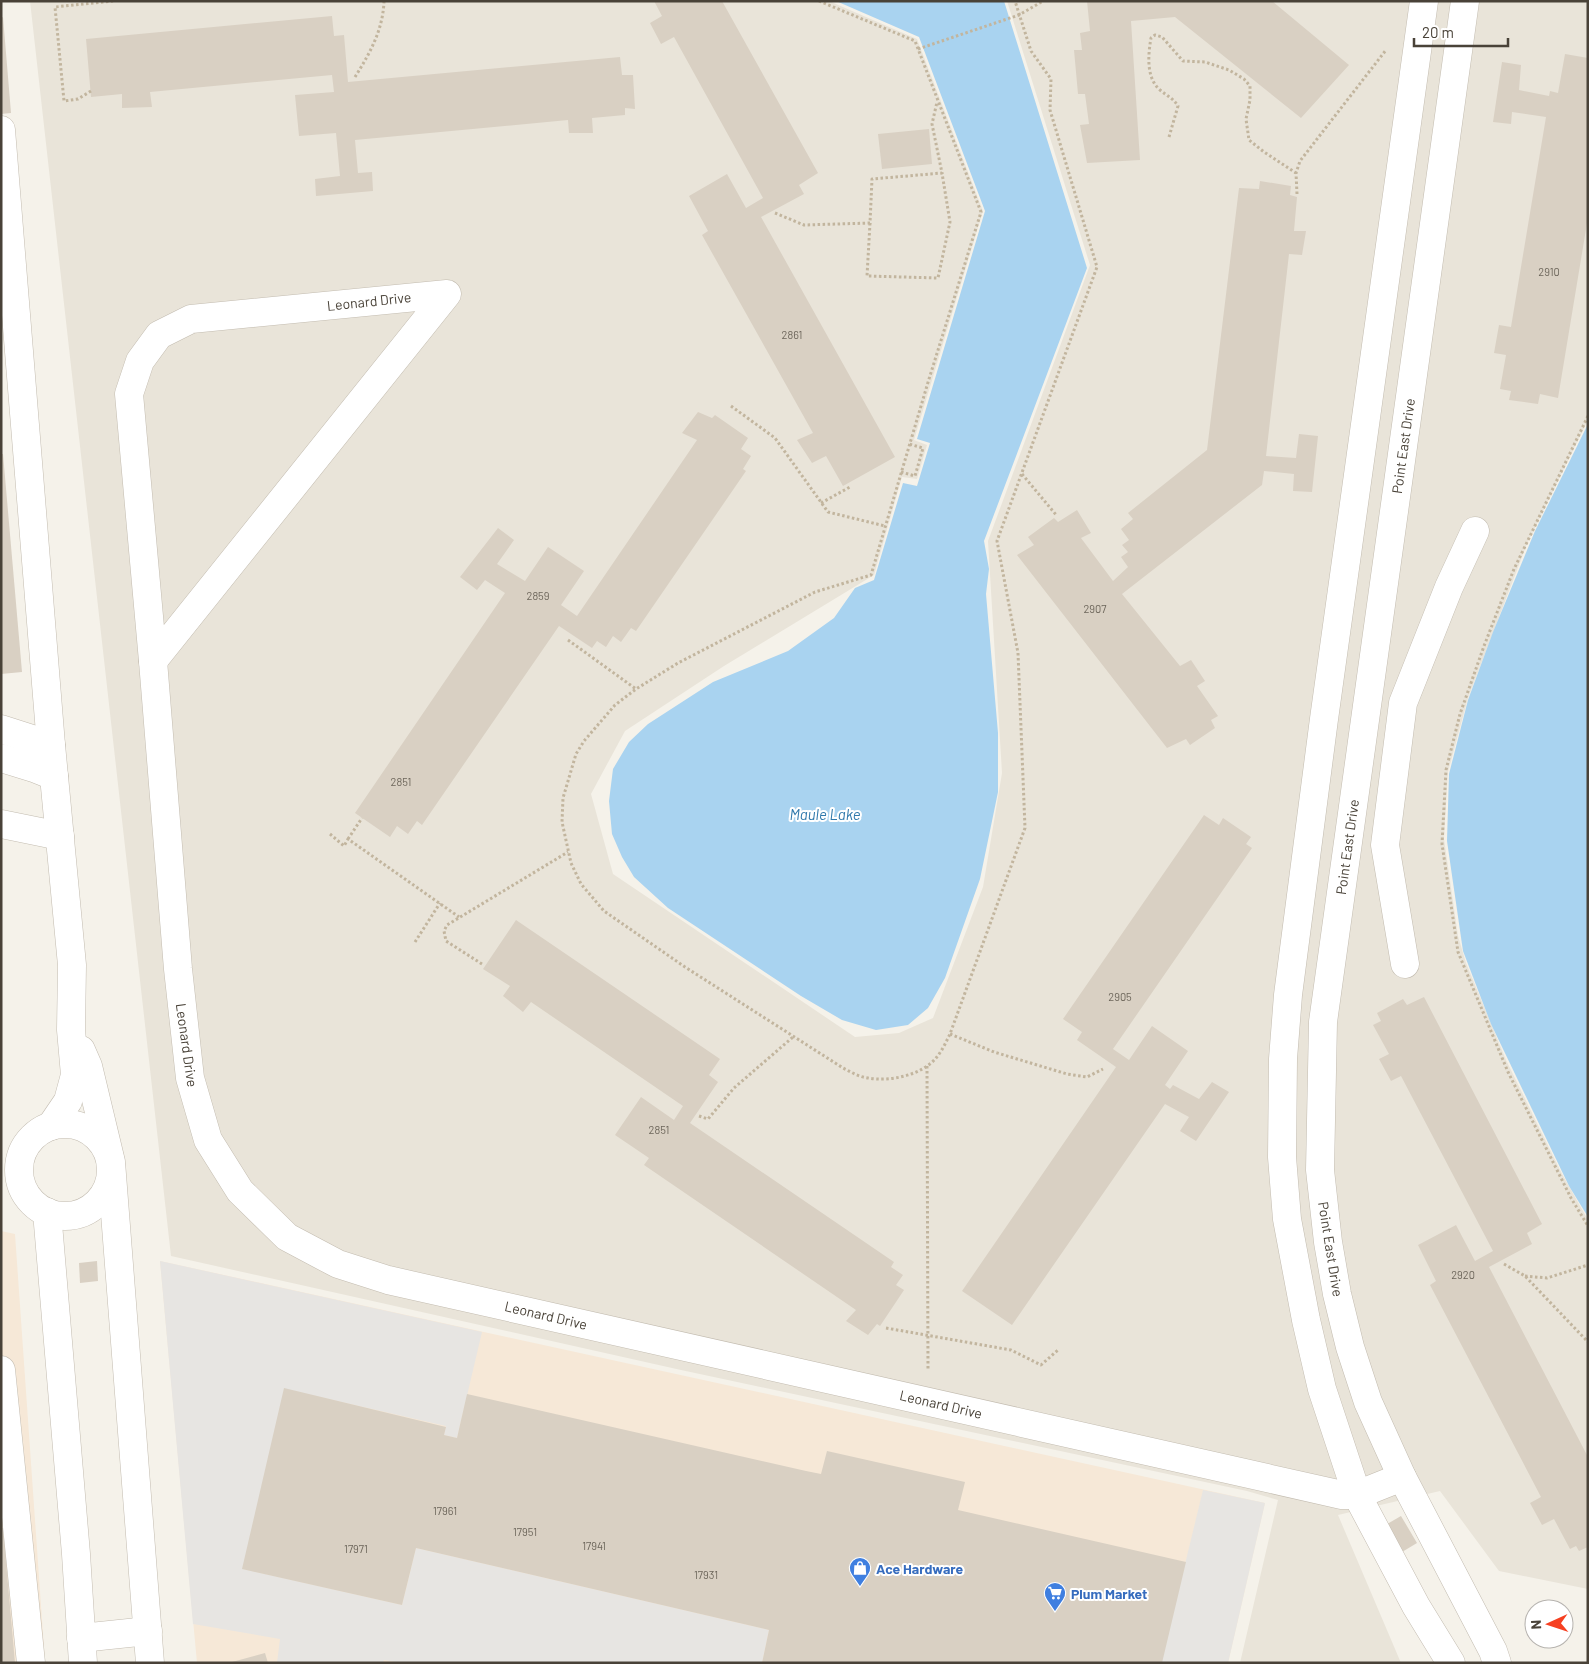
<svg xmlns="http://www.w3.org/2000/svg" width="1589" height="1664" font-family="Barlow,sans-serif">
<style>
.residential{fill:#e9e4d9}
.commercial{fill:#f6e8d7}
.parking{fill:#e7e5e2}
.water{fill:#a9d3f0}
.building{fill:#d9d0c3}
.lines{fill:none;stroke-linecap:round;stroke-linejoin:round}
.minor-casing{stroke:#c3bcb0;stroke-width:29}
.path{stroke:#c2b59e;stroke-width:3;stroke-dasharray:2.5 2.5;stroke-linecap:butt}
.minor{stroke:#fff;stroke-width:28}
.labels{text-anchor:middle;dominant-baseline:central;stroke-width:4;stroke-linejoin:round;paint-order:stroke}
.number-label{font-size:11px;fill:#6d665b}
.street-label{font-size:14px;fill:#494238;stroke:#fff}
.shop-label{font-size:14px;font-weight:bold;fill:#366cbe;stroke:#fff;text-anchor:start}
.water-label{font-size:15px;font-style:italic;fill:#3079ac;stroke:#fff}
</style>
<rect width="100%" height="100%" fill="#f5f2ea"/>
<path class="residential" d="M30,1H829L917,39L983,211L914,440L927,445L917,479L902,477L874,575L724,666L625,731L591,794L613,874L855,1037L899,1033L933,1018L983,887L1002,773L988,541L1090,265L1007,1H1588V420L1527,544L1468,698L1448,772L1444,839L1458,936L1466,963L1506,1060L1562,1174L1588,1220V1589L1499,1571L1440,1491L1338,1515L1401,1663H1240L1278,1500L1247,1491L681,1370L171,1256Z"/>
<g class="commercial">
<path d="M1,1231L15,1234L45,1663H1Z"/>
<path d="M160,1261L1265,1503L1228,1663H197Z"/>
</g>
<g class="parking">
<path d="M160,1261L482,1332L457,1438L444,1435L446,1426L285,1389L243,1569L402,1605L416,1548L769,1630L762,1663H401L384,1660L383,1663H277L280,1639L193,1624Z"/>
<path d="M1203,1490L1265,1503L1228,1663H1161Z"/>
</g>
<g class="water">
<path d="M836,1H1004L1087,268L984,541L989,569L986,594L998,733V792L980,879L945,978L928,1008L908,1025L876,1030L842,1020L801,996L668,908L634,877L622,857L612,834L609,801L613,769L629,742L648,724L713,682L788,651L834,618L855,588L874,580L903,483L917,486L930,443L917,439L985,211L919,37Z"/>
<path d="M1588,424V1217L1569,1186L1491,1024L1463,951L1447,841L1449,774L1468,700L1493,632L1535,531Z"/>
</g>
<g class="building">
<path d="M654,1H722L818,173L799,185L804,194L761,217L895,457L843,486L826,456L812,463L797,440L813,433L702,235L708,231L689,196L727,174L746,208L763,198L674,37L661,44L650,23L662,16Z"/>
<path d="M1087,1H1272L1349,65L1301,118L1175,17L1131,21L1140,160L1087,163L1080,125L1089,124L1085,94H1078L1074,50H1082L1080,33L1090,31Z"/>
<path d="M332,16L334,36L344,35L348,82L620,57L622,75H633L635,109L625,108V115L592,118L593,133H569L568,120L355,140L358,173L372,172L373,191L316,196L315,179L340,176L336,133L299,136L295,95L334,92L332,75L150,92L152,107L122,108V94L91,97L86,39Z"/>
<path d="M3,17L11,113L1,114V18Z"/>
<path d="M1565,54L1588,58V217L1558,398L1540,394L1538,404L1509,400L1511,391L1500,389L1506,355L1494,353L1499,325L1511,327L1546,117L1512,112L1511,124L1493,122L1502,62L1521,65L1519,90L1549,96L1550,91L1558,93Z"/>
<path d="M929,129L932,164L882,169L878,134Z"/>
<path d="M1260,181L1291,186L1290,195L1297,197L1294,231H1306L1302,255L1289,254L1266,456L1296,458L1299,434L1318,436L1312,492L1293,491L1294,474L1264,471L1262,485L1122,594L1180,666L1191,660L1205,681L1197,686L1218,716L1211,720L1215,728L1190,745L1186,739L1167,748L1017,555L1034,545L1028,537L1054,518L1058,522L1077,510L1091,533L1081,538L1113,581L1128,567L1121,557L1128,552L1122,545L1129,540L1121,529L1133,519L1128,513L1207,450L1239,188L1259,189Z"/>
<path d="M698,412L712,418L715,415L748,438L741,449L751,456L743,469L746,471L636,631L631,628L621,642L613,636L606,647L597,641L592,648L559,626L422,825L417,821L408,834L397,826L390,837L355,813L505,593L485,580L477,590L460,577L498,528L514,540L497,564L525,581L548,547L584,571L561,605L577,616L697,440L682,433Z"/>
<path d="M1,454H3L22,672L1,674Z"/>
<path d="M1204,815L1219,825L1223,818L1251,837L1246,844L1252,848L1113,1049L1129,1060L1152,1026L1188,1051L1165,1085L1170,1089L1173,1085L1199,1099L1212,1082L1229,1092L1196,1141L1180,1131L1189,1117L1165,1104L1012,1325L962,1291L1116,1067L1077,1040L1082,1032L1063,1019Z"/>
<path d="M516,920L720,1059L709,1075L718,1082L690,1123L894,1262L891,1267L903,1275L896,1285L904,1290L880,1326L877,1324L868,1335L846,1321L856,1310L644,1165L649,1158L615,1135L641,1097L674,1120L683,1106L531,1002L523,1012L503,996L510,986L483,969Z"/>
<path d="M1424,997L1542,1224L1527,1233L1532,1244L1489,1267L1588,1457V1547L1579,1551L1576,1546L1570,1549L1554,1519L1542,1525L1530,1503L1541,1497L1430,1285L1436,1281L1418,1245L1456,1225L1475,1261L1493,1251L1401,1076L1391,1081L1379,1059L1389,1054L1373,1025L1381,1021L1377,1013L1403,999L1407,1005Z"/>
<path d="M97,1261L98,1281L80,1283L79,1263Z"/>
<path d="M284,1388L446,1427L444,1435L457,1438L467,1394L806,1471L821,1474L827,1451L965,1482L958,1510L1186,1562L1162,1663H762L769,1630L416,1548L402,1605L242,1569Z"/>
<path d="M1401,1516L1417,1543L1397,1555L1382,1527Z"/>
<path d="M1,1528H3L15,1663H1Z"/>
<path d="M265,1653L268,1663H232V1662Z"/>
</g>
<g class="lines">
<g class="minor-casing">
<g id="minor">
<path d="M1424,1L1324,719L1288,995L1283,1059L1282,1157L1287,1219L1306,1320L1322,1389L1357,1495L1416,1606L1451,1663"/>
<path d="M1465,1L1323,1022L1320,1170L1328,1242L1337,1294L1350,1347L1368,1402L1402,1477L1493,1651L1497,1663"/>
<path d="M1,130L51,745L72,965L71,1030L75,1075L68,1101L51,1126"/>
<path d="M447,294L153,661L129,394L140,361L159,335L191,319Z"/>
<path d="M153,661L178,969L190,1078L208,1140L240,1191L287,1237L338,1264L388,1280L1342,1495H1357L1402,1477"/>
<path d="M1,729L51,745"/>
<path d="M1,758L34,768L54,776"/>
<path d="M1,824L60,836"/>
<path d="M1405,964L1385,845L1403,703L1449,587L1475,531"/>
<path d="M81,1050L88,1066L111,1162L150,1663"/>
<circle cx="65" cy="1170" r="46"/>
<path d="M47,1212L76,1554L83,1663"/>
<path d="M1,1370L31,1663"/>
<path d="M81,1638L148,1631"/>
</g>
</g>
<g class="path">
<path d="M819,1L915,41L981,212L929,379L871,575L815,592L678,663L636,689L615,705L584,741L576,754L563,798L562,822L571,863L581,884L604,911L685,967L843,1068C851,1072 859,1077 868,1078C890,1082 922,1075 936,1058C942,1051 946,1042 950,1034L1025,828L1018,653L997,541L1097,267L1050,110L1051,79L1031,51L1015,1"/>
<path d="M918,49L1019,15L1043,1"/>
<path d="M355,77C370,53 383,30 384,1"/>
<path d="M91,91L78,99L64,101L55,7L113,1"/>
<path d="M1169,137L1178,106C1173,98 1167,96 1160,90C1146,78 1148,55 1151,38L1155,35L1162,37L1183,61L1205,62L1229,70L1244,79L1250,86V100L1246,119L1249,140L1264,152L1296,173"/>
<path d="M1297,194L1296,173L1300,161L1386,50"/>
<path d="M775,213L804,225L870,223L872,179L942,173L932,124L937,102"/>
<path d="M870,223L867,276L938,278L950,222L942,173"/>
<path d="M731,406L775,438L828,512L885,526"/>
<path d="M1588,416L1514,569L1484,646L1460,714L1446,770L1442,844L1458,952L1508,1072L1571,1198L1588,1226"/>
<path d="M901,472L915,476L923,448L909,444"/>
<path d="M1022,474L1057,516"/>
<path d="M821,503L850,487"/>
<path d="M568,640L636,689"/>
<path d="M330,834L344,846L348,839L459,917"/>
<path d="M348,839L362,818"/>
<path d="M415,942L440,903"/>
<path d="M482,964L446,941L444,931L447,925L568,852"/>
<path d="M950,1034L994,1052L1067,1074L1087,1077L1103,1069"/>
<path d="M927,1066L928,1371"/>
<path d="M699,1116L708,1119L734,1088L793,1037"/>
<path d="M1504,1264L1525,1276L1588,1342"/>
<path d="M1525,1276L1547,1278L1588,1265"/>
<path d="M886,1328L1011,1350L1041,1365L1058,1350"/>
</g>
<use href="#minor" class="minor"/>
</g>
<defs>
<g id="shop-pin" transform="scale(1.125)"><path d="M0 17L-7.5 6A9.5 9.5 0 1 1 7.5 6Z" fill="#3f7fe0" stroke="#fff"/><path d="M-5-2.5h2.3a2.7 3.5 0 0 1 5.4 0H5L5.5 6h-11ZM-1.5-2.5h3a1.5 2.3 0 0 0-3 0Z" fill="#fff"/></g>
<g id="supermarket-pin" transform="scale(1.125)"><path d="M0 17L-7.5 6A9.5 9.5 0 1 1 7.5 6Z" fill="#3f7fe0" stroke="#fff"/><path d="M-6-5.5h2.5l.6 2H6L4.5 2H-2.5L-4.4-4H-6ZM-1.5 3.2a1.3 1.3 0 1 0 .1 0ZM3 3.2a1.3 1.3 0 1 0 .1 0Z" fill="#fff"/></g>
</defs>
<g fill-rule="evenodd">
<use href="#shop-pin" x="860" y="1568"/>
<use href="#supermarket-pin" x="1055" y="1593"/>
</g>
<g class="labels">
<g class="number-label">
<text x="1549" y="271">2910</text>
<text x="792" y="334">2861</text>
<text x="538" y="595">2859</text>
<text x="1095" y="608">2907</text>
<text x="401" y="781">2851</text>
<text x="1120" y="996">2905</text>
<text x="659" y="1129">2851</text>
<text x="1463" y="1274">2920</text>
<text x="445" y="1510">17961</text>
<text x="525" y="1531">17951</text>
<text x="594" y="1545">17941</text>
<text x="356" y="1548">17971</text>
<text x="706" y="1574">17931</text>
</g>
<g class="street-label">
<text transform="translate(369 301) rotate(-6)">Leonard Drive</text>
<text transform="translate(1403 446) rotate(-82)">Point East Drive</text>
<text transform="translate(1347 847) rotate(-82)">Point East Drive</text>
<text transform="translate(187 1045) rotate(82)">Leonard Drive</text>
<text transform="translate(1331 1249) rotate(81)">Point East Drive</text>
<text transform="translate(546 1315) rotate(13)">Leonard Drive</text>
<text transform="translate(941 1404) rotate(13)">Leonard Drive</text>
</g>
<g class="shop-label">
<text x="876" y="1568">Ace Hardware</text>
<text x="1071" y="1593">Plum Market</text>
</g>
<g class="water-label">
<text x="825" y="814">Maule Lake</text>
</g>
</g>
<rect width="1589" height="1664" fill="none" stroke="#494238" stroke-width="5"/>
<g transform="translate(1549 1624) rotate(267)"><circle r="24" fill="#ffffff" stroke="#b6b3af"/>
<path d="M0-4L9 19L0 12L-9 19Z" fill="#f64021"/>
<text y="-8" font-size="14" font-weight="bold" text-anchor="middle" fill="#494238">N</text>
</g>
<path d="M1414 38v8h94v-8" fill="none" stroke="#494238" stroke-width="2.5"/>
<text x="1422" y="38" font-size="15" fill="#494238" stroke="#ffffff" stroke-width="4" paint-order="stroke">20 m</text>
</svg>
